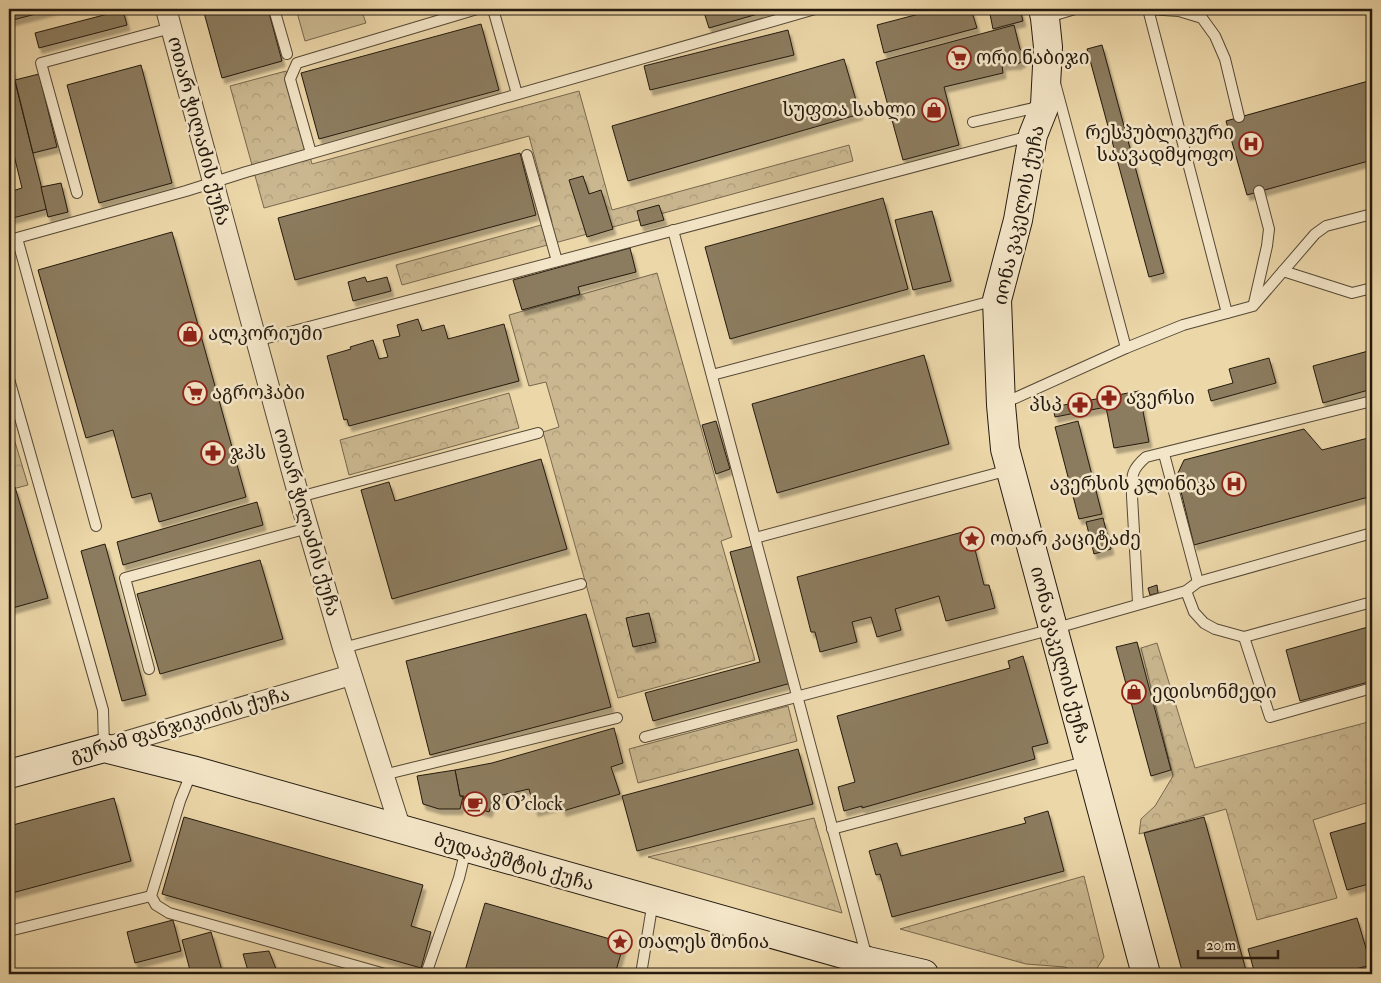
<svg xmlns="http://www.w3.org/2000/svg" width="1381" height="983" font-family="'IM FELL Double Pica','Noto Serif Georgian',serif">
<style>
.grass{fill:#cab78f;stroke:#77684f}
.forest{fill:url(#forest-crowns);stroke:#77684f}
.building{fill:#8c7c5f;stroke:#241a0f;filter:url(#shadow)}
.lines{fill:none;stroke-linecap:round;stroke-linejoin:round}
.lane-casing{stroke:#564936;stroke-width:12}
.street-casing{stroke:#564936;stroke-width:22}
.secondary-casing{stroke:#241a0f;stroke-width:30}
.lane{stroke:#f3e5c7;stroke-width:10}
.street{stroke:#f3e5c7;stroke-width:20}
.secondary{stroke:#f3e5c7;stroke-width:28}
.labels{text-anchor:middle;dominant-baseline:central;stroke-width:5;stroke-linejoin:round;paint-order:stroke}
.poi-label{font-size:19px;fill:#241a0f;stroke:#f3e5c7;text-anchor:start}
.street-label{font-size:19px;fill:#241a0f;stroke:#f3e5c7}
</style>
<defs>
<pattern id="forest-crowns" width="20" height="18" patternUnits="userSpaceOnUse" patternTransform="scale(1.25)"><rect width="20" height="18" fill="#cab78f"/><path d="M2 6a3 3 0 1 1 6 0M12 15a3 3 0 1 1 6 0" fill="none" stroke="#ad9d7a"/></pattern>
<filter id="shadow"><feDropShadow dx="3" dy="5.5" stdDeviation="1" flood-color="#0004"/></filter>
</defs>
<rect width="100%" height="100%" fill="#ecd7a9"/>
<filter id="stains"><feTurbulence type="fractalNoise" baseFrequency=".004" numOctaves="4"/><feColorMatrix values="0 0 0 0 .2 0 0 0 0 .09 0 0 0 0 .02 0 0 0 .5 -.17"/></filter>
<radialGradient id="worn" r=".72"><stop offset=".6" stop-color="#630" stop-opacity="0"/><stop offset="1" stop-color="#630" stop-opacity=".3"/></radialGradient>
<path class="grass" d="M296,9H361L366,23L305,41Z"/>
<g class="forest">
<path d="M286,71L312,164L579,91L612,210L849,145L853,161L402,285L396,265L552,222L529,136L264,208L230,86Z"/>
<path d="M657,273L732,537L721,541L755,660L618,698L543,432L559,427L546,382L529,386L509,315Z"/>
<path d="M509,393L519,428L349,475L340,440Z"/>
<path d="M9,422L28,485L9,490Z"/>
<path d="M1157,643L1195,768L1372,721V801L1313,820L1337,898L1257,920L1226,809L1139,834L1141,819L1155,806L1173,776L1141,648Z"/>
<path d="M788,706L797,741L638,783L629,749Z"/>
<path d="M814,818L842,913L648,857Z"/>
<path d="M1084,876L1104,957L1094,973L1078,974L1065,967L1026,964L900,929Z"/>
</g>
<g class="building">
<path d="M9,9H55L9,21Z"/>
<path d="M203,9H268L282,61L222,78Z"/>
<path d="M703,9H775L709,28Z"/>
<path d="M938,9H971L977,28L884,53L877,25Z"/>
<path d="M989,9H1020L1023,21L993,29Z"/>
<path d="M123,10L127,25L39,48L35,33Z"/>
<path d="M481,24L499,90L319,139L301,73Z"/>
<path d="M1014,25L1020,49L1023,52V61L1018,64H1011L1002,65L1003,73L944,87L959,145L903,160L876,62Z"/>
<path d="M788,30L794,55L650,90L644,66Z"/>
<path d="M1102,45L1164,273L1149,277L1087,49Z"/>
<path d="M844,59L860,114L628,181L612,126Z"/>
<path d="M141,65L172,183L99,203L67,85Z"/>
<path d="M11,66L47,209L9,219V192L22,188L12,147L9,148V67Z"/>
<path d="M39,74L57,147L33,153L15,80Z"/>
<path d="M1372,80V160L1247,195L1226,121Z"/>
<path d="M520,153L536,215L295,280L278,218Z"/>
<path d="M583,176L589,194L601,190L613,229L587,237L569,180Z"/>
<path d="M61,183L68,212L48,217L41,187Z"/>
<path d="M883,198L908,289L730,339L705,247Z"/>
<path d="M659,205L664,220L641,226L637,211Z"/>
<path d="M932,211L951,281L913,290L895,220Z"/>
<path d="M172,232L246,497L159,522L151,493L132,498L113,430L86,438L38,270Z"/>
<path d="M630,248L636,272L578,287L580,294L522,310L513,280Z"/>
<path d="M365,277L367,282L387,277L391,291L353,301L348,282Z"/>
<path d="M418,319L422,331L444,325L448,339L504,324L519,381L349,426L347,419L344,420L327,356L351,349L350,347L373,340L379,359L388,357L383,340L400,336L397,325Z"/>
<path d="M1372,350V389L1323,403L1313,366Z"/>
<path d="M924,355L949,444L777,493L752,404Z"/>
<path d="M1269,358L1276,383L1211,401L1208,390L1233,383L1229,369Z"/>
<path d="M1139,391L1149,442L1114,448L1106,407L1055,417L1053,407Z"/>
<path d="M716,421L730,469L716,474L702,425Z"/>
<path d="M1078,421L1102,514L1079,519L1055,427Z"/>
<path d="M1304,429L1322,450L1372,437V496L1194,545L1177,475L1184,460Z"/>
<path d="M541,459L567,549L392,599L361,490L389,482L395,501Z"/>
<path d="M15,487L48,598L9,609V489Z"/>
<path d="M257,502L263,525L123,565L117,542Z"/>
<path d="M1103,518L1111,549L1094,554L1086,522Z"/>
<path d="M970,530L984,585H989L995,608L946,621L939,596L895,609L901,630L877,637L871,617L852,622L857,642L820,652L815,632H811L797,577Z"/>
<path d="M105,544L146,695L122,701L81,551Z"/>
<path d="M753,546L791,683L653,721L645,693L760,662L730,552Z"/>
<path d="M260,560L283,639L160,674L137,594Z"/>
<path d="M1157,585L1158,593L1150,595L1148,588Z"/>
<path d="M649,613L656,642L633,647L626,618Z"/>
<path d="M586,614L611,707L430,755L406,661Z"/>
<path d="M1368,627L1372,643V681L1300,701L1286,650Z"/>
<path d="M1137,642L1171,770L1151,776L1116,647Z"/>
<path d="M1023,656L1048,743L1032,747L1035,759L862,808V806L844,811L838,787L855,782L837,716L1010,668L1008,661Z"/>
<path d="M614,728L623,763L611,767L620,794L563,811L561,804L535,811L529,789L494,797L489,812L463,804L464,796H460L455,770L492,763Z"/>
<path d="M798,749L813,804L637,851L622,796Z"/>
<path d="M455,770L460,796L463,797L460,809H439L423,804L417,776Z"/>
<path d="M114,798L131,861L12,893L9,883V826Z"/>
<path d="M1048,811L1064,871L892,917L880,874L876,875L869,851L897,843L901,856L1026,823L1024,818Z"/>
<path d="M184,817L423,885L411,926L431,932L421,968L162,894Z"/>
<path d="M1204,817L1247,974H1183L1144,833Z"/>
<path d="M1372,821V883L1347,890L1330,833Z"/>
<path d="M485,903L624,943L615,974H464Z"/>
<path d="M1357,918L1371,965L1336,974H1255L1248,949Z"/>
<path d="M173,920L181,951L135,963L127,932Z"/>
<path d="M211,932L223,974H191L182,940Z"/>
<path d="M269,951L278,974H249L243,954Z"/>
</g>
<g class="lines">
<g class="lane-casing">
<g id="lane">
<path d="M274,9L287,54"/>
<path d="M493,9L517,94"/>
<path d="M1148,9L1227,313"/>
<path d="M1148,9L1179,11L1202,18L1215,36L1225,59L1239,117"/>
<path d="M1045,18L1075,9"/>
<path d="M1055,83L1126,348"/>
<path d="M973,122L1042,106"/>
<path d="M311,153L290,79L297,63L477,9"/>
<path d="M527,155L557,261"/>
<path d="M77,193L41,63L171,28"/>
<path d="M673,230L867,958"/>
<path d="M1283,271L1352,293L1372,288"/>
<path d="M1254,303L1267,246L1269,229L1259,191"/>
<path d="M256,341L1030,136"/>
<path d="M712,375L996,300"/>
<path d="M9,379L103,710L104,747"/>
<path d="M1002,404L1126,348L1183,325L1253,306L1315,234L1326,226L1372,214"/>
<path d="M1164,454L1198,582"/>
<path d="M299,497L538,433"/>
<path d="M96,526L17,238L186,191L246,172L815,9"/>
<path d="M755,538L1009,470"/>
<path d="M1186,591L1194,612L1204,623L1215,629L1244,637L1372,602"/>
<path d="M1138,603L1132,496C1132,476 1130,471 1146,457L1372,401"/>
<path d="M1244,637L1270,717L1372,688"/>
<path d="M343,648L581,584"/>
<path d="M149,669L125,578L308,528"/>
<path d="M645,737L1053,629L1186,591L1198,582L1372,533"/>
<path d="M192,771L180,801L151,896L156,905L169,913L385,974"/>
<path d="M383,775L617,718"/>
<path d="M832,829L1088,761"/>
<path d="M9,931L151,896"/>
<path d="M426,974L459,878L466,849"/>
<path d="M641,974L653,901"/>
</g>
</g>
<g class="street-casing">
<g id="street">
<path d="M166,9L299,497L343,648L401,830"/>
<path d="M104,748L351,675"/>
</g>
</g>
<g class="secondary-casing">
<g id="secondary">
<path d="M1043,9L1045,18L1048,47L1045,105L1033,135L1018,220L997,300L1001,405L1005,449L1146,974"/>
<path d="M9,774L104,748L192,770L868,961L924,974"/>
</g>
</g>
<use href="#lane" class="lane"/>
<use href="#street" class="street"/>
<use href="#secondary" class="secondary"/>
</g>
<defs>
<g id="supermarket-ring" transform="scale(1.25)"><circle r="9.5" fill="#f3e5c7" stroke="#8f2418" stroke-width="1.5"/><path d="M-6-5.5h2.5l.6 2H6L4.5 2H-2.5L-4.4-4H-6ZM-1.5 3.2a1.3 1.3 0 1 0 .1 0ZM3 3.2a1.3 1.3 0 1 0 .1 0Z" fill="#8f2418"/></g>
<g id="shop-ring" transform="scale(1.25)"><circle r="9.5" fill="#f3e5c7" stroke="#8f2418" stroke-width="1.5"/><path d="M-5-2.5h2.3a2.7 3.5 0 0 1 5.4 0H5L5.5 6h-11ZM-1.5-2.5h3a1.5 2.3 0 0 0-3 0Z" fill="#8f2418"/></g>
<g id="hospital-ring" transform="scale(1.25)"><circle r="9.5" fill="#f3e5c7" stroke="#8f2418" stroke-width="1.5"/><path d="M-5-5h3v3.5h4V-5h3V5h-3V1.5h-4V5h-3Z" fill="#8f2418"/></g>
<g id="pharmacy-ring" transform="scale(1.25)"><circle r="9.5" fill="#f3e5c7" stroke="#8f2418" stroke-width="1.5"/><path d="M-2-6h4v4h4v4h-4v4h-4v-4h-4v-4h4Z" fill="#8f2418"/></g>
<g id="sight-ring" transform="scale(1.25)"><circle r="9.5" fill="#f3e5c7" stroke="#8f2418" stroke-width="1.5"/><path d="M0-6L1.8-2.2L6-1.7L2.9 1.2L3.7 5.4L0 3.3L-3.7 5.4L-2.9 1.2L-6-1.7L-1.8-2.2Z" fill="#8f2418"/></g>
<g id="cafe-ring" transform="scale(1.25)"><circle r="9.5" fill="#f3e5c7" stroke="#8f2418" stroke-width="1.5"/><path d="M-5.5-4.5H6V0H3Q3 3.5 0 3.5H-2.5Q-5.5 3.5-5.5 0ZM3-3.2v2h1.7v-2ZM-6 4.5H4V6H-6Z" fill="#8f2418"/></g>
</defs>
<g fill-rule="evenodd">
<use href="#supermarket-ring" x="959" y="58"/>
<use href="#shop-ring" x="934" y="110"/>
<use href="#hospital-ring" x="1251" y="144"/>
<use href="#shop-ring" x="190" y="334"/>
<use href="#supermarket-ring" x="195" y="393"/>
<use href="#pharmacy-ring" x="1109" y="398"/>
<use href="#pharmacy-ring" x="1080" y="405"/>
<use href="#pharmacy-ring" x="213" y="453"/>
<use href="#hospital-ring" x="1234" y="484"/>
<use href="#sight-ring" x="972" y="539"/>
<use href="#shop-ring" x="1134" y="692"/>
<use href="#cafe-ring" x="475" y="804"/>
<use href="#sight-ring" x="620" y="942"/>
</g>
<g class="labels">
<g class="poi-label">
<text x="976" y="58">ორი ნაბიჯი</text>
<text x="916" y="110" text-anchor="end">სუფთა სახლი</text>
<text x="1234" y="133" text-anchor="end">რესპუბლიკური<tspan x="1234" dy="22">საავადმყოფო</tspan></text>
<text x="208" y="334">ალკორიუმი</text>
<text x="212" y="393">აგროჰაბი</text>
<text x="1126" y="398">ავერსი</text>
<text x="1062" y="405" text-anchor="end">პსპ</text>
<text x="230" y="453">ჯპს</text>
<text x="1216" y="484" text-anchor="end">ავერსის კლინიკა</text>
<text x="990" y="539">ოთარ კაციტაძე</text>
<text x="1152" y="692">ედისონმედი</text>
<text x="492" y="804">8 O'clock</text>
<text x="638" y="942">თალეს შონია</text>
</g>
<g class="street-label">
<text transform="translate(199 131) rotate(75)">ოთარ ჭილაძის ქუჩა</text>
<text transform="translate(1019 215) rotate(-78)">იონა ვაკელის ქუჩა</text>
<text transform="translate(307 522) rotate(74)">ოთარ ჭილაძის ქუჩა</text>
<text transform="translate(1060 655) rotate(75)">იონა ვაკელის ქუჩა</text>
<text transform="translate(180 725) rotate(-16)">გურამ ფანჯიკიძის ქუჩა</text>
<text transform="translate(514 862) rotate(16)">ბუდაპეშტის ქუჩა</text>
</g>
</g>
<rect width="1381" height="983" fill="none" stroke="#ecd7a9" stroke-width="30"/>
<rect x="10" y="10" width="1361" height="963" fill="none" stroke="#241a0f" stroke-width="2.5"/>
<rect x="15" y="15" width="1351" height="953" fill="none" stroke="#241a0f"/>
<path d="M1198 950v8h80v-8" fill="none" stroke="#241a0f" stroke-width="2.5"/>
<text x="1206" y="950" font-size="15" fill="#241a0f" stroke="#f3e5c7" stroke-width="4" paint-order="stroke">20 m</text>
<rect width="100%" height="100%" filter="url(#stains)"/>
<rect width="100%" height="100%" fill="url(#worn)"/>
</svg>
